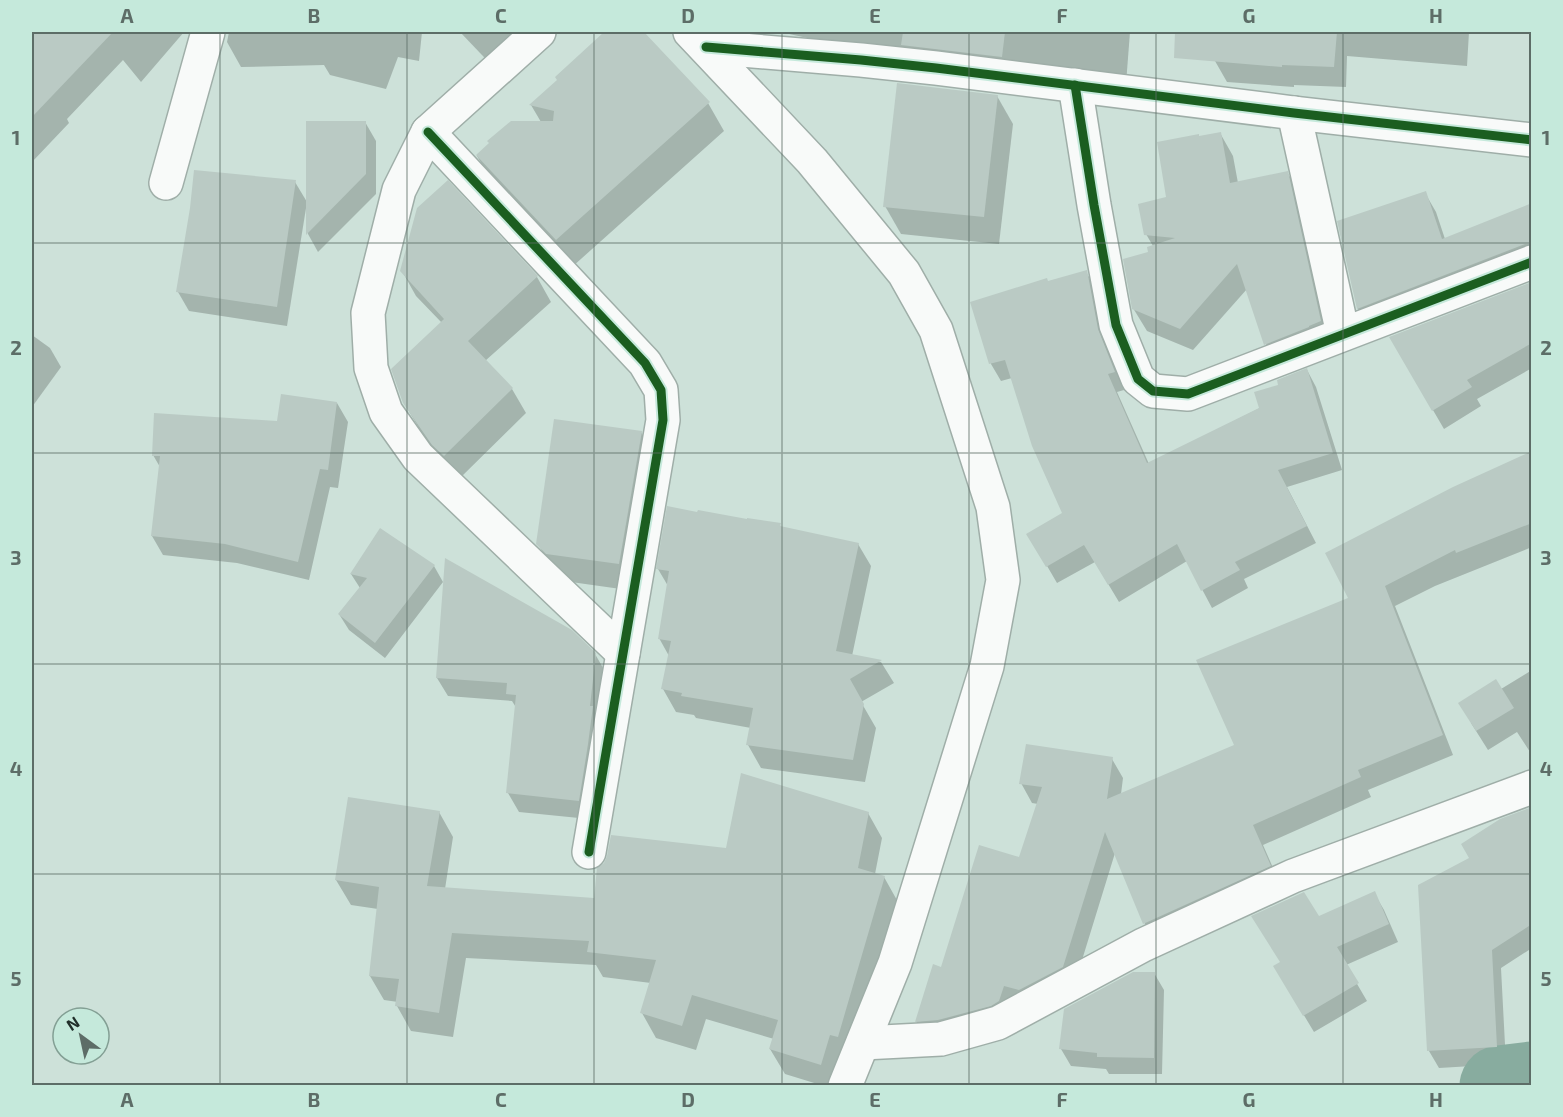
<svg xmlns="http://www.w3.org/2000/svg" width="1563" height="1117" font-family="'Exo 2',sans-serif">
<style>
.shadow{fill:#0003}
.lines{fill:none;stroke-linecap:round;stroke-linejoin:round}
.river{stroke:#88ac9f;stroke-width:81}
.building{fill:#bacac4}
.street-casing{stroke:#9faea8;stroke-width:36}
.secondary-casing{stroke:#9faea8;stroke-width:36}
.street{stroke:#f8faf9;stroke-width:33}
.secondary{stroke:#f8faf9;stroke-width:33}
.cycleway-casing{stroke:#c5e9db;stroke-width:13}
.cycleway{stroke:#1b5e20;stroke-width:9}
.grid{fill:none;stroke:#5d6d67;stroke-width:1.5;stroke-opacity:0.55}
.neatline{fill:none;stroke:#5d6d67;stroke-width:2}
.grid-label{font-size:20px;text-anchor:middle;font-weight:bold;fill:#5d6d67}
</style>
<rect width="100%" height="100%" fill="#cde1d9"/>
<g class="shadow">
<path d="M32,32H184L141,82L123,60L67,119L69,123L32,162Z"/>
<path d="M229,32H422L419,61L398,57L386,89L330,75L324,65L241,67L227,42Z"/>
<path d="M460,32H545L502,76Z"/>
<path d="M606,32H642L708,103L724,131L572,267L493,183L477,156L541,122L531,105L559,81L556,77Z"/>
<path d="M780,32H1130L1126,84L835,44Z"/>
<path d="M1217,32H1469L1467,66L1347,56L1346,87L1294,85V87L1227,82L1215,61Z"/>
<path d="M997,96L1013,124L999,244L901,234L885,206Z"/>
<path d="M308,122H365L376,141V194L318,252L308,234Z"/>
<path d="M1220,133L1233,156L1238,183L1287,172L1300,194L1333,344L1278,366L1266,344L1247,289L1193,350L1147,331L1133,308L1153,246L1146,234L1168,198L1199,138Z"/>
<path d="M295,182L307,202L287,326L189,311L178,292L191,208Z"/>
<path d="M448,182L537,277L551,302L485,361L512,389L526,413L459,479L448,469L419,428L404,403L442,323L416,296L402,271Z"/>
<path d="M1425,193L1436,212L1445,239L1532,205V265L1369,327L1358,309L1339,222Z"/>
<path d="M1086,272L1096,289L1107,347L1124,390L1117,392L1149,464L1260,408L1280,386L1307,370L1316,387L1342,470L1287,487L1316,543L1244,579L1248,588L1212,608L1187,561L1119,602L1095,562L1057,583L1029,535L1064,514L1012,378L1001,381L991,364L972,303Z"/>
<path d="M1532,284V368L1477,399L1481,406L1444,429L1391,338Z"/>
<path d="M32,335L50,348L61,367L32,407Z"/>
<path d="M337,403L348,422L338,488L330,487L309,580L237,563L163,555L152,536L160,467L153,455L279,422Z"/>
<path d="M641,432L657,460L635,591L564,581L554,572L538,544Z"/>
<path d="M1532,453V547L1435,586L1395,606L1453,755L1368,790L1371,797L1263,845L1281,886L1156,943L1145,924L1115,853L1074,986L927,1041L916,1021L942,969L1020,859L1038,804L1032,803L1021,783L1112,759L1123,778L1121,794L1236,745L1350,599Z"/>
<path d="M780,525L781,528L858,544L871,566L852,656L881,662L894,683L861,702L876,728L865,782L761,768L748,745L751,728L696,718L694,715L676,712L663,689L669,656L659,638L668,586L658,569Z"/>
<path d="M434,566L443,582L385,658L349,630L339,614L360,588L351,574Z"/>
<path d="M595,654L606,673L589,819L519,812L508,793L517,709L512,701L448,696L437,678Z"/>
<path d="M1532,670V755L1517,732L1488,750L1471,723L1501,689Z"/>
<path d="M1532,809V948L1501,968L1506,1064L1439,1068L1429,1051L1471,859Z"/>
<path d="M439,812L453,837L445,889L595,900L728,850L868,813L882,838L875,874L884,877L898,902L852,1061L836,1086H824L785,1074L770,1049L774,1039L706,1019L696,1050L656,1038L642,1013L651,983L603,977L596,965L466,958L453,1037L411,1031L397,1006L398,1002L384,1000L370,976L378,909L351,905L336,880Z"/>
<path d="M1374,893L1384,910L1398,942L1346,965L1367,1001L1314,1032L1275,967Z"/>
<path d="M1154,973L1164,990L1162,1074H1109L1106,1069L1071,1066L1061,1049Z"/>
</g>
<g class="lines">
<path class="river" d="M1500,1086L1532,1082"/>
</g>
<g class="building">
<path d="M32,32H113L32,117Z"/>
<path d="M604,32H644L710,102L556,240L476,155L489,143L487,141L511,121H553L554,111L529,105L557,80L555,77Z"/>
<path d="M903,32H1005L1002,57L901,45Z"/>
<path d="M1175,32H1337L1334,67L1282,65V67L1174,58Z"/>
<path d="M897,83L998,95L984,217L883,207Z"/>
<path d="M306,121H366V174L306,235Z"/>
<path d="M1221,132L1230,183L1288,171L1321,321L1309,326V327L1264,345L1237,264L1180,329L1132,309L1123,259L1148,252L1147,247L1175,238L1144,235L1138,204L1166,197L1157,142L1199,134V136Z"/>
<path d="M194,170L296,180L277,307L176,292L190,208Z"/>
<path d="M448,180L538,276L468,341L513,388L444,456L432,445L403,403L391,369L444,319L400,271L417,208Z"/>
<path d="M1426,191L1442,239L1532,203V244H1525L1357,309L1337,221Z"/>
<path d="M1087,270L1098,329L1115,372L1108,374L1147,463L1259,408L1254,392L1278,385L1277,380L1307,368L1333,453L1278,470L1307,526L1235,562L1240,570L1201,591L1177,544L1108,585L1084,545L1046,567L1026,534L1062,513L1032,446L1005,360L989,364L970,302L1047,278L1048,281Z"/>
<path d="M1532,282V343L1467,380L1472,387L1432,411L1389,337Z"/>
<path d="M281,394L337,402L328,470L320,469L298,562L225,544L151,536L160,456H152L154,413L277,421Z"/>
<path d="M554,419L642,431L619,564L546,554L536,544Z"/>
<path d="M1532,451V523L1456,553L1455,550L1385,586L1443,735L1358,770L1361,777L1253,825L1271,866L1143,924L1105,832L1063,967L1019,990L1004,986L999,1001L991,1006L938,1020L915,1022L933,964L941,967L979,845L1019,857L1042,787L1019,784L1026,744L1113,757L1107,799L1234,745L1196,660L1348,598L1325,553L1453,487Z"/>
<path d="M667,506L697,512L698,510L747,519V518L781,523L780,526L859,543L836,651L882,660L850,679L864,704L853,760L746,745L753,708L681,696L682,693L661,689L671,641L658,639L669,571L656,569Z"/>
<path d="M380,528L435,565L375,643L338,614L367,578L350,574Z"/>
<path d="M445,558L572,630L596,653L590,706H593L588,744L579,801L506,793L516,695L506,694L507,683L436,678Z"/>
<path d="M1496,679L1514,708L1476,731L1458,703Z"/>
<path d="M741,773L869,812L858,868L885,876L838,1037L830,1035L821,1065L769,1049L778,1020L692,995L682,1026L640,1013L656,960L587,952L589,941L452,933L439,1013L395,1006L399,979L369,976L379,887L335,880L348,797L440,811L427,886L594,898L597,868L604,863L607,856L611,835L726,848Z"/>
<path d="M1532,807V924L1492,950L1497,1047L1427,1051L1418,885L1469,858L1461,844L1500,819Z"/>
<path d="M1375,891L1389,924L1337,947L1359,983L1303,1016L1273,966L1280,962L1251,916L1304,892L1319,916Z"/>
<path d="M1133,972H1155L1154,1058L1097,1057V1053L1059,1049L1064,1009Z"/>
</g>
<g class="lines">
<g class="street-casing">
<g id="street">
<path d="M539,32L428,132L399,190L368,313L371,368L386,412L418,457L623,653"/>
<path d="M706,47L861,60L936,68L1294,113L1532,140"/>
<path d="M1075,85L1094,205L1116,325L1138,379L1153,391L1188,394L1532,262"/>
<path d="M1294,113L1343,334"/>
<path d="M428,132L645,363L661,390L663,420L589,852"/>
<path d="M166,183L208,32"/>
<path d="M863,1043L941,1039L998,1023L1143,945L1293,876L1532,787"/>
</g>
</g>
<g class="secondary-casing">
<path id="secondary" d="M690,32L812,161L904,273L936,330L993,507L1003,580L987,666L895,963L845,1086"/>
</g>
<use href="#street" class="street"/>
<use href="#secondary" class="secondary"/>
<g class="cycleway-casing">
<g id="cycleway">
<path d="M706,47L861,60L936,68L1294,113L1532,140"/>
<path d="M1075,85L1094,205L1116,325L1138,379L1153,391L1188,394L1532,262"/>
<path d="M428,132L645,363L661,390L663,420L589,852"/>
</g>
</g>
<use href="#cycleway" class="cycleway"/>
</g>
<path class="grid" d="M220,32V1086M407,32V1086M594,32V1086M782,32V1086M969,32V1086M1156,32V1086M1343,32V1086M32,243H1532M32,453H1532M32,664H1532M32,874H1532"/>
<rect width="1563" height="1117" fill="none" stroke="#c5e9db" stroke-width="66"/>
<g transform="translate(81 1036) rotate(327)"><circle r="28" fill="#c5e9db" stroke="#839f94" stroke-width="1.5"/>
<path d="M0-4.5L10 22L0 15L-10 22Z" fill="#5d6d67"/>
<text y="-9" font-size="16" font-weight="bold" text-anchor="middle" fill="#212f2a">N</text>
</g>
<rect x="33" y="33" width="1497" height="1051" class="neatline"/>
<g class="grid-label">
<text x="127" y="23">A</text>
<text x="314" y="23">B</text>
<text x="501" y="23">C</text>
<text x="688" y="23">D</text>
<text x="875" y="23">E</text>
<text x="1062" y="23">F</text>
<text x="1249" y="23">G</text>
<text x="1436" y="23">H</text>
<text x="16" y="145">1</text>
<text x="1546" y="145">1</text>
<text x="16" y="355">2</text>
<text x="1546" y="355">2</text>
<text x="16" y="565">3</text>
<text x="1546" y="565">3</text>
<text x="16" y="776">4</text>
<text x="1546" y="776">4</text>
<text x="16" y="986">5</text>
<text x="1546" y="986">5</text>
<text x="127" y="1107">A</text>
<text x="314" y="1107">B</text>
<text x="501" y="1107">C</text>
<text x="688" y="1107">D</text>
<text x="875" y="1107">E</text>
<text x="1062" y="1107">F</text>
<text x="1249" y="1107">G</text>
<text x="1436" y="1107">H</text>
</g>
</svg>
